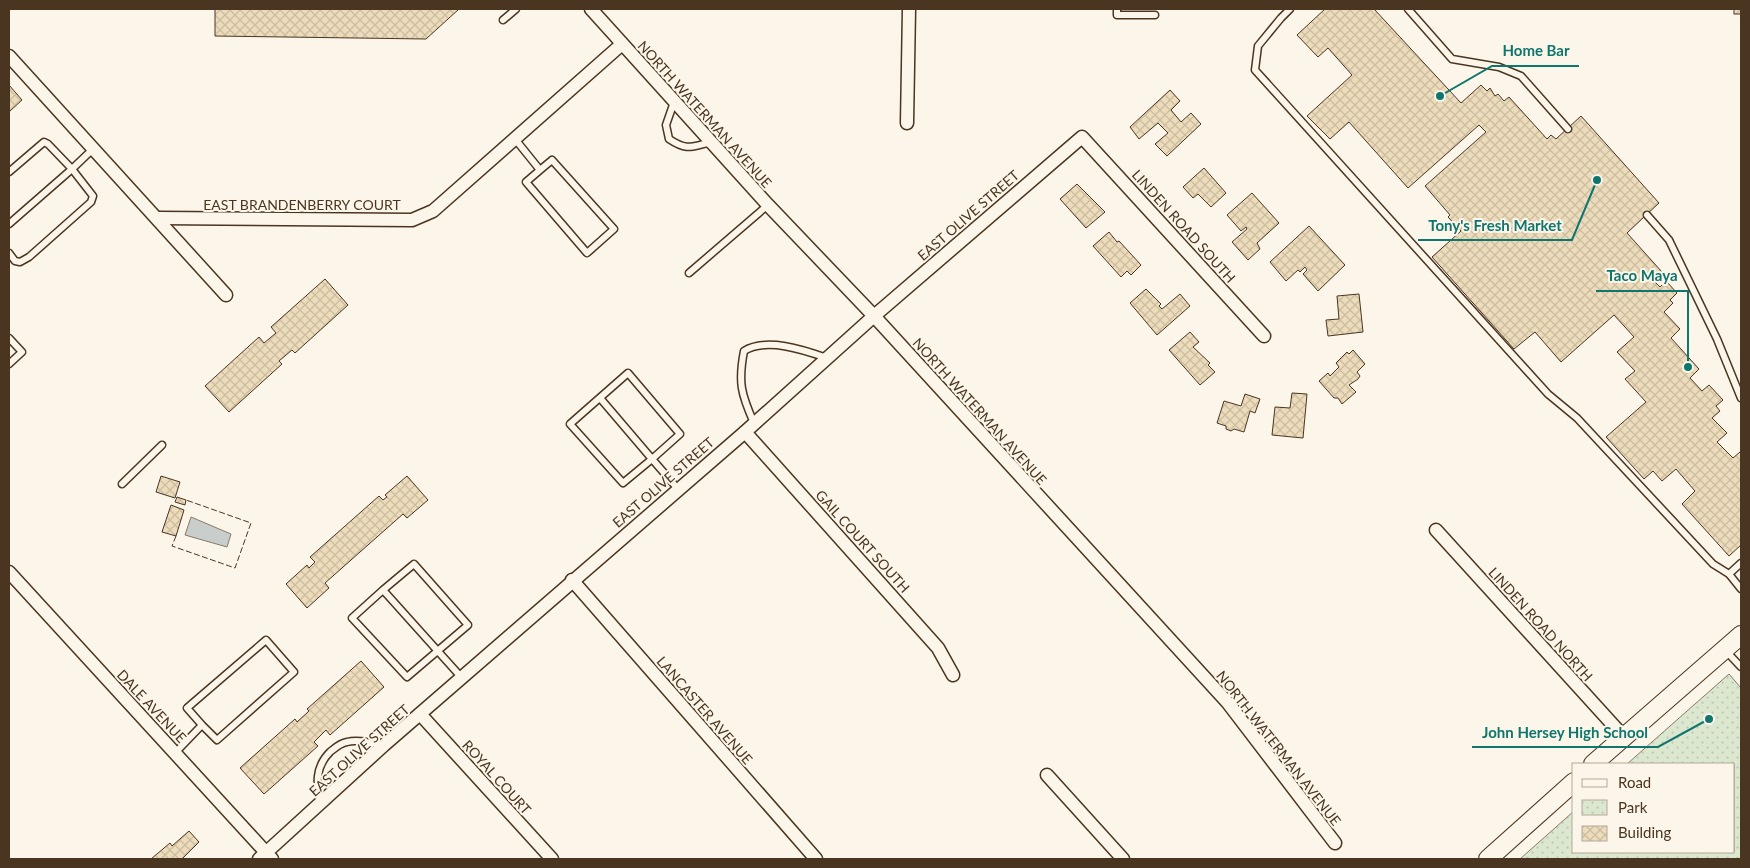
<svg xmlns="http://www.w3.org/2000/svg" width="1750" height="868" font-family="Lato,sans-serif">
<style>
.park{fill:url(#park-dots);stroke:#887966}
.water{fill:#c9cecd;stroke:#887966}
.building{fill:url(#building-cross-hatch);stroke:#4a3520}
.lines{fill:none;stroke-linecap:round;stroke-linejoin:round}
.lane-casing{stroke:#4a3520;stroke-width:9}
.street-casing{stroke:#4a3520;stroke-width:15}
.secondary-casing{stroke:#4a3520;stroke-width:20}
.lane{stroke:#fbf6e9;stroke-width:6}
.street{stroke:#fbf6e9;stroke-width:12}
.secondary{stroke:#fbf6e9;stroke-width:18}
.fence{stroke:#4a3520;stroke-width:1;stroke-dasharray:6 2.5;stroke-linecap:butt}
.labels{text-anchor:middle;dominant-baseline:central;stroke-width:4;stroke-linejoin:round;paint-order:stroke}
.street-label{font-size:14px;fill:#4a3520;stroke:#fbf6e9}
.leader{fill:none;stroke:#0f766e;stroke-width:2}
.callout-dot{fill:#0f766e;stroke:#fbf6e9;stroke-width:2}
.callout-label{font-size:15px;text-anchor:middle;font-weight:bold;fill:#0f766e;stroke:#fbf6e9;stroke-width:4;stroke-linejoin:round;paint-order:stroke}
</style>
<defs>
<pattern id="park-dots" width="8" height="8" patternUnits="userSpaceOnUse" patternTransform="scale(1.25)"><rect width="8" height="8" fill="#dce7d0"/><path d="M2 2h.1M6 6h.1" fill="none" stroke="#bec7b2" stroke-width="1.8" stroke-linecap="round"/></pattern>
<pattern id="building-cross-hatch" width="8" height="8" patternUnits="userSpaceOnUse" patternTransform="scale(1.25)"><rect width="8" height="8" fill="#ecdcbc"/><path d="M0 0l8 8M0 8l8-8" fill="none" stroke="#ccbda1"/></pattern>
</defs>
<rect width="100%" height="100%" fill="#fbf6e9"/>
<path class="park" d="M1729,674L1741,688V859H1520L1574,811V852H1734V764H1627Z"/>
<path class="water" d="M191,517L231,534L227,547L185,535Z"/>
<g class="building">
<path d="M215,9H459L426,39L215,36Z"/>
<path d="M1325,9H1374L1461,103L1481,85L1487,91L1490,88L1495,96L1498,94L1504,101L1509,97L1547,139L1551,135L1556,139L1581,116L1659,203L1627,233L1662,272L1653,280L1660,287L1666,281L1677,293L1670,300L1673,303L1664,312L1680,329L1671,338L1699,369L1690,378L1702,391L1709,385L1723,400L1716,406L1720,411L1712,418L1727,433L1717,442L1733,458L1740,452L1741,454V545L1729,556L1682,504L1695,491L1676,469L1662,481L1653,471L1644,479L1606,437L1646,402L1625,379L1635,371L1617,352L1634,337L1614,315L1561,362L1535,332L1514,349L1432,257L1461,231L1448,217L1450,215L1425,186L1486,132L1479,125L1408,188L1349,122L1330,139L1307,116L1352,75L1328,48L1318,57L1297,35Z"/>
<rect x="1734" y="9" width="7" height="5"/>
<path d="M9,85L22,100L9,112Z"/>
<path d="M1170,90L1180,101L1171,110L1181,122L1191,113L1201,124L1167,156L1155,144L1168,133L1158,123L1139,139L1130,127Z"/>
<path d="M1204,168L1226,193L1211,207L1198,194L1193,198L1183,187Z"/>
<path d="M1077,184L1105,212L1086,228L1060,199Z"/>
<path d="M1252,193L1279,223L1257,243L1260,249L1248,260L1232,242L1247,229L1246,227L1241,231L1227,215Z"/>
<path d="M1309,226L1345,265L1318,291L1303,274L1307,270L1305,267L1300,272L1298,270L1286,281L1270,262Z"/>
<path d="M1109,232L1117,242L1119,241L1141,265L1131,275L1127,271L1121,277L1093,246Z"/>
<path d="M325,279L348,305L295,353L292,350L279,361L282,364L229,412L205,386L259,337L264,343L276,333L271,327Z"/>
<path d="M1146,289L1161,304L1159,306L1162,309L1180,294L1190,306L1157,335L1130,303Z"/>
<path d="M1359,294L1363,332L1328,336L1326,320L1339,319L1337,296Z"/>
<path d="M1190,332L1199,342L1193,347L1210,363L1208,365L1215,372L1200,385L1169,350Z"/>
<path d="M1353,350L1365,364L1357,372L1360,376L1358,379L1349,385L1356,392L1342,404L1338,398H1334L1319,381L1328,373L1330,376L1339,367L1336,363L1347,352L1349,354Z"/>
<path d="M1292,393L1307,394L1303,438L1272,435L1275,407L1290,408Z"/>
<path d="M1245,394L1260,399L1255,413L1250,411L1244,432L1234,429L1231,431L1226,429V426L1217,423L1224,401L1241,406Z"/>
<path d="M161,476L180,482L175,498L156,492Z"/>
<path d="M407,476L428,500L407,518L403,514L325,583L329,588L307,608L286,584L307,565L309,568L315,562L310,557L379,496L383,500L387,497L385,495Z"/>
<path d="M177,497L186,500L185,505L175,502Z"/>
<path d="M171,505L184,510L176,536L162,532Z"/>
<path d="M361,661L384,687L330,735L326,730L314,742L318,746L264,794L240,768L295,719L297,722L309,711L307,709Z"/>
<path d="M189,831L199,842L183,858L184,859H151L170,843L172,846Z"/>
</g>
<g class="lines">
<g class="lane-casing">
<g id="lane">
<path d="M1117,9V15H1155"/>
<path d="M1290,9L1281,18L1258,46L1255,70L1548,394L1577,418L1713,564L1729,574"/>
<path d="M1408,9L1452,59L1499,67L1521,76L1568,129"/>
<path d="M503,20L516,9"/>
<path d="M674,102L666,125L669,139C687,151 691,147 711,142"/>
<path d="M515,139L540,170L552,160L614,229L587,253L526,182L540,170"/>
<path d="M9,172L44,142L48,144L72,169L93,196L91,202L29,257L20,262L15,261L9,253"/>
<path d="M1647,215L1669,240L1717,339L1741,398"/>
<path d="M9,224L72,169L94,148"/>
<path d="M689,273L768,205"/>
<path d="M9,338L22,352L9,364"/>
<path d="M600,398L652,459L623,483L570,424L628,373L680,434L652,459L678,489"/>
<path d="M754,423C741,394 738,382 744,351C766,337 804,350 827,358"/>
<path d="M122,484L162,445"/>
<path d="M1741,563L1729,574L1741,589"/>
<path d="M383,590L352,618L407,677L468,625L414,564L383,590L462,678"/>
<path d="M1725,650L1741,667"/>
<path d="M175,753L202,725L187,708L266,640L294,672L217,740L202,725"/>
<path d="M321,804C316,784 315,767 330,752C335,748 340,743 347,742C358,739 371,743 382,745"/>
</g>
</g>
<g class="street-casing">
<g id="street">
<path d="M591,9L768,205L874,316L1228,703L1335,843"/>
<path d="M9,56L226,295"/>
<path d="M907,123L909,9"/>
<path d="M158,218L412,220L433,211L622,44"/>
<path d="M745,432L938,648L953,675"/>
<path d="M1436,530L1624,737"/>
<path d="M9,572L272,859"/>
<path d="M572,580L816,859"/>
<path d="M420,714L552,859"/>
<path d="M1047,775L1123,859"/>
<path d="M259,859L384,745L745,432L874,316L1082,137L1264,336"/>
</g>
</g>
<g class="secondary-casing">
<g id="secondary">
<path d="M1593,764L1741,635"/>
<path d="M1488,859L1574,782"/>
</g>
</g>
<use href="#lane" class="lane"/>
<use href="#street" class="street"/>
<use href="#secondary" class="secondary"/>
<path class="fence" d="M176,536L172,546L235,568L251,523L186,500"/>
</g>
<g class="labels">
<g class="street-label">
<text transform="translate(705 114) rotate(48)">NORTH WATERMAN AVENUE</text>
<text x="302" y="204">EAST BRANDENBERRY COURT</text>
<text transform="translate(968 215) rotate(-41)">EAST OLIVE STREET</text>
<text transform="translate(1184 226) rotate(48)">LINDEN ROAD SOUTH</text>
<text transform="translate(980 411) rotate(48)">NORTH WATERMAN AVENUE</text>
<text transform="translate(663 482) rotate(-41)">EAST OLIVE STREET</text>
<text transform="translate(863 541) rotate(48)">GAIL COURT SOUTH</text>
<text transform="translate(1541 624) rotate(48)">LINDEN ROAD NORTH</text>
<text transform="translate(152 706) rotate(47)">DALE AVENUE</text>
<text transform="translate(705 710) rotate(49)">LANCASTER AVENUE</text>
<text transform="translate(1279 748) rotate(52)">NORTH WATERMAN AVENUE</text>
<text transform="translate(359 750) rotate(-42)">EAST OLIVE STREET</text>
<text transform="translate(497 777) rotate(48)">ROYAL COURT</text>
</g>
</g>
<path class="leader" d="M1440 96L1492 66H1579M1597 180L1572 240H1418M1688 367L1688 291H1596M1709 719L1658 747H1472"/>
<g class="callout-dot">
<circle cx="1440" cy="96" r="5"/>
<circle cx="1597" cy="180" r="5"/>
<circle cx="1688" cy="367" r="5"/>
<circle cx="1709" cy="719" r="5"/>
</g>
<g class="callout-label">
<text x="1536" y="56">Home Bar</text>
<text x="1495" y="231">Tony's Fresh Market</text>
<text x="1642" y="281">Taco Maya</text>
<text x="1565" y="738">John Hersey High School</text>
</g>
<rect width="1750" height="868" fill="none" stroke="#4a3520" stroke-width="20"/>
<rect x="1572" y="763" width="162" height="90" fill="#fbf6e9" stroke="#b4a999"/>
<rect x="1582" y="779" width="25" height="8" fill="#fbf6e9" stroke="#b4a999"/>
<text x="1618" y="788" font-size="15" fill="#4a3520">Road</text>
<rect x="1582" y="800" width="25" height="15" fill="url(#park-dots)" stroke="#b4a999"/>
<text x="1618" y="813" font-size="15" fill="#4a3520">Park</text>
<rect x="1582" y="826" width="25" height="15" fill="url(#building-cross-hatch)" stroke="#b4a999"/>
<text x="1618" y="838" font-size="15" fill="#4a3520">Building</text>
</svg>
